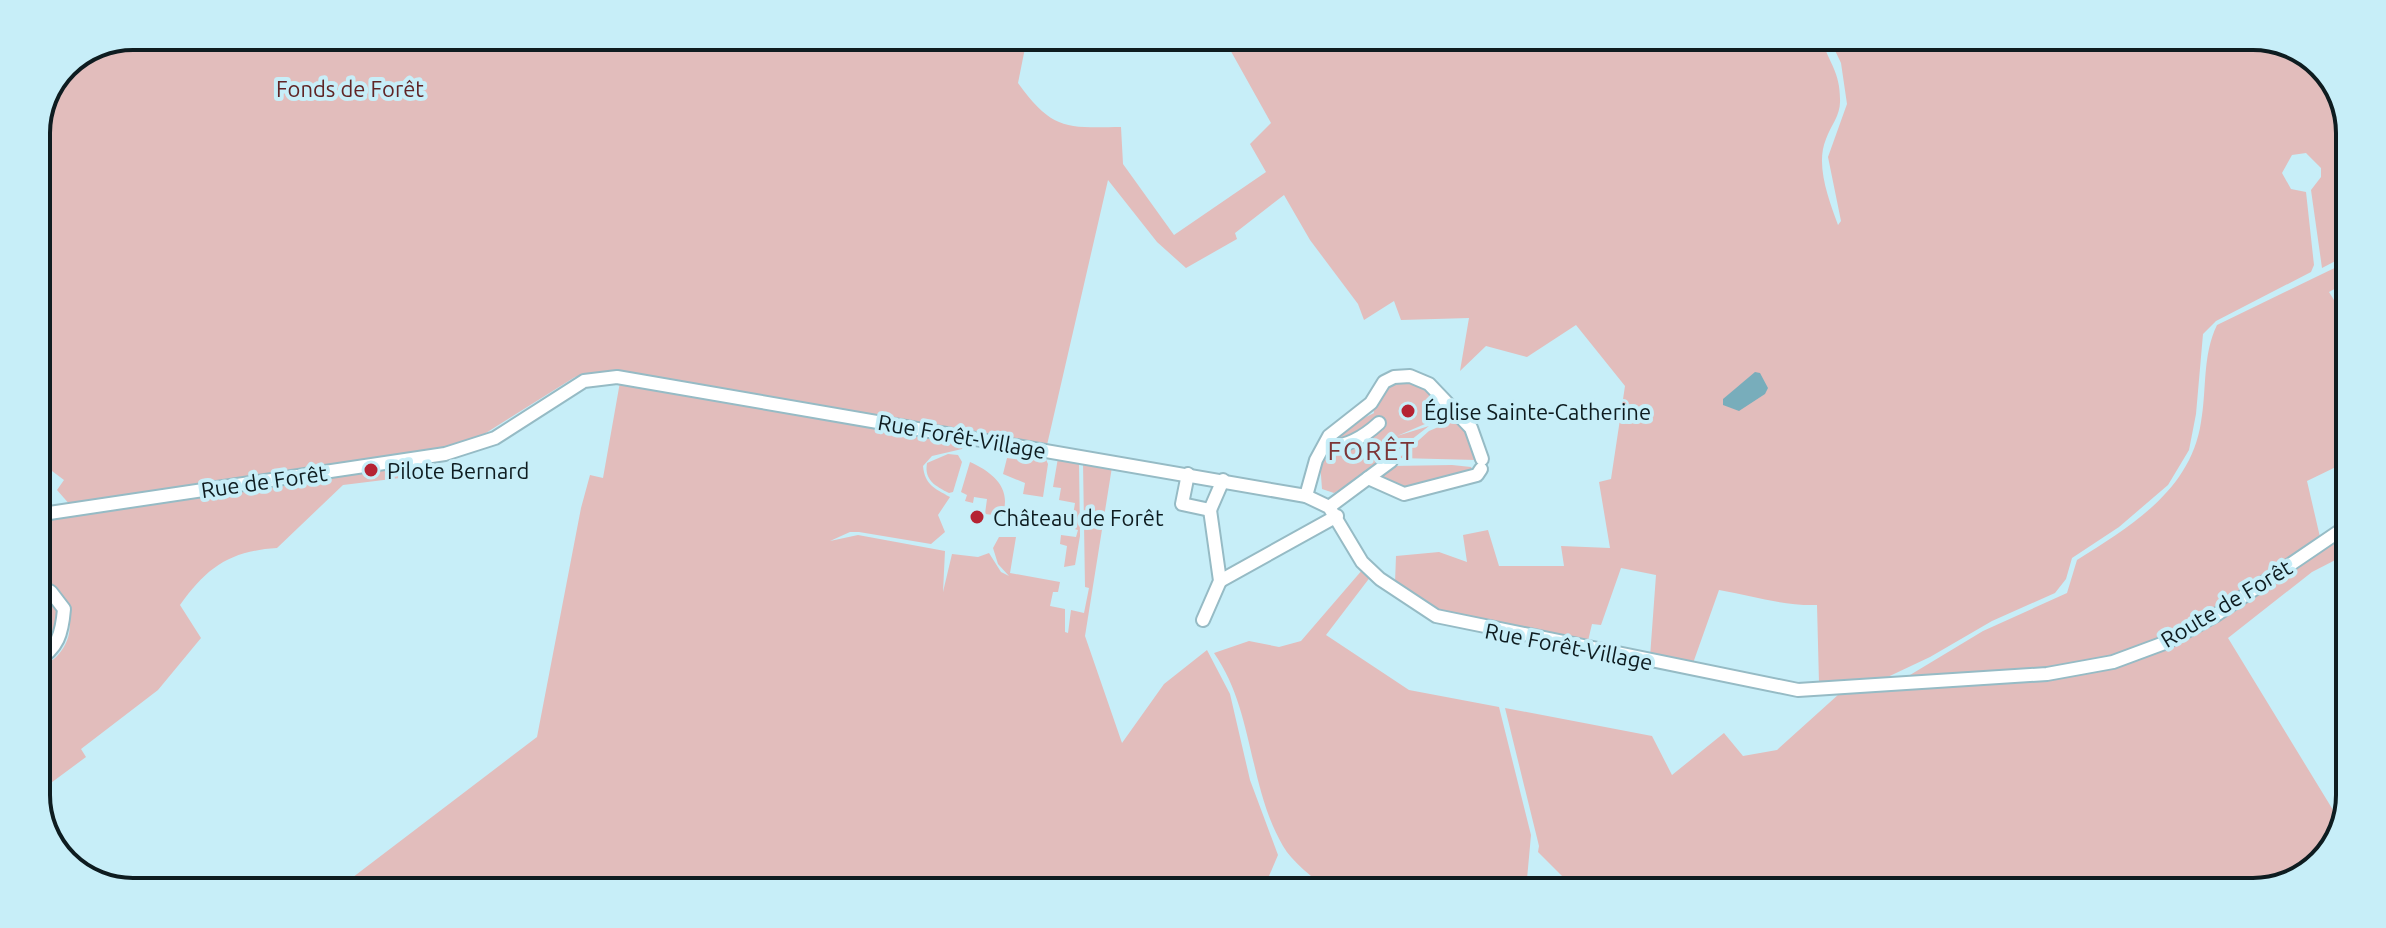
<svg xmlns="http://www.w3.org/2000/svg" width="2386" height="928" font-family="Ubuntu,sans-serif">
<style>
.green{fill:#e2bdbc}
.water{fill:#78adbb}
.lines{fill:none;stroke-linecap:round;stroke-linejoin:round}
.minor-casing{stroke:#96bbc5;stroke-width:16}
.minor{stroke:#fff;stroke-width:12}
.poi-dot{fill:#b52333;stroke:#c7eef8;stroke-width:3}
.labels{text-anchor:middle;dominant-baseline:central;stroke-width:8;stroke-linejoin:round;paint-order:stroke}
.park-label{font-size:22px;fill:#602425;stroke:#c7eef8}
.poi-label{font-size:22px;fill:#0e1c20;stroke:#c7eef8;text-anchor:start}
.street-label{font-size:22px;fill:#0e1c20;stroke:#c7eef8}
.quarter-label{font-size:26px;letter-spacing:2px;fill:#7c3536;stroke:#c7eef8}
.rim{fill:none;stroke:#0e1c20;stroke-width:4}
</style>
<rect width="100%" height="100%" fill="#c7eef8"/>
<g class="green">
<path d="M133,36L1027,38L1018,83C1052,130 1066,128 1121,127L1123,164L1174,235L1266,172L1250,144L1271,123L1228,46L1237,39L1822,40C1829,63 1840,72 1840,99C1841,115 1831,125 1826,139C1815,165 1829,200 1838,225L1841,221L1828,157L1847,104L1841,63L1830,40L2285,41L2330,74L2350,126L2349,254L2322,268L2311,190L2321,177V168L2306,153L2292,155L2282,173L2291,189L2306,192L2314,265L2311,272L2216,321L2203,334L2196,414L2189,450L2168,485L2119,527L2072,558L2066,579L2055,593L1992,621L1930,657L1877,682L1819,683L1817,605C1783,606 1753,596 1719,590L1692,666L1650,657L1656,575L1621,568L1601,625L1592,624L1587,645L1439,615L1395,583L1396,556L1439,552L1467,562L1463,535L1488,530L1499,566H1564L1561,546L1610,548L1599,482L1611,479L1625,386L1576,325L1527,357L1486,346L1460,371L1469,318L1401,320L1394,301L1364,320L1358,304L1310,240L1284,195L1235,233L1237,239L1186,268L1157,242L1108,180L1047,445L615,370L575,377L470,443L423,453L71,506L57,490L64,480L36,459V127L65,64Z"/>
<path d="M2349,261V281L2329,292L2344,316L2348,315L2347,442L2340,465L2307,481L2320,537C2257,582 2191,634 2115,657C2052,677 1980,674 1914,679L1910,675L1983,631L2067,593L2077,560C2131,526 2191,490 2201,422C2207,390 2202,356 2217,325Z"/>
<path d="M1399,378L1413,379L1438,403L1432,421L1397,436L1429,426L1372,470L1334,493L1322,489L1320,462L1383,430L1380,425L1337,446L1333,439L1346,427L1374,413L1373,407L1386,387Z"/>
<path d="M620,382L965,442L962,449L932,456L923,466C925,485 934,488 950,497L938,515L945,532L931,544L859,532H850L830,541L858,535L945,551L943,592L952,554L978,557L989,553L1001,572L1009,576L998,564L993,548L999,537H1016L1010,573L1060,582L1058,592H1053L1050,606L1065,609V632L1068,633L1071,610L1084,613L1089,588L1085,587L1083,462L1112,467L1085,636L1122,743L1164,684L1207,650L1230,694L1250,780L1278,855L1263,890L340,887L537,737L581,508L590,475L603,478Z"/>
<path d="M1455,420L1462,421L1476,460L1399,458L1429,431Z"/>
<path d="M1024,452L1044,455L1048,464L1043,497L1023,494L1025,483L1003,474L1007,458L1023,460Z"/>
<path d="M948,454L958,455L962,462L953,492L949,493C935,486 924,480 927,463Z"/>
<path d="M1058,458L1079,462L1080,536L1075,565L1064,567L1067,546L1060,544L1061,535L1076,537L1078,530L1071,528L1075,503L1059,500L1061,488L1053,487Z"/>
<path d="M970,462C992,472 1013,488 1002,516L985,514L987,499L974,497L973,503L965,501L967,495L961,492Z"/>
<path d="M413,464L400,478L343,485L277,548C230,551 207,567 180,605L201,638L158,690L81,749L86,757L36,794V668C43,665 53,661 58,655C82,628 67,590 36,578V520Z"/>
<path d="M1452,465L1471,467L1474,472L1402,490L1375,478L1392,466Z"/>
<path d="M2347,530V554L2312,572L2228,638L2344,828L2312,872L2254,892L1576,890L1538,852L1539,846L1505,708L1652,736L1672,775L1724,733L1743,756L1777,750L1839,694L2033,680L2133,661L2186,637Z"/>
<path d="M1363,569L1371,576L1326,635L1409,690L1499,707L1531,835L1526,890H1327C1313,877 1292,862 1283,846C1248,786 1254,710 1214,653L1249,641L1279,647L1301,641Z"/>
<path d="M36,591L57,608C59,629 54,642 36,654Z"/>
</g>
<path class="water" d="M1755,372L1760,373L1768,388L1765,394L1739,411L1723,405V399Z"/>
<g class="lines">
<g class="minor-casing">
<g id="minor">
<path d="M1325,445C1343,450 1365,436 1379,423"/>
<path d="M1188,474L1182,504L1210,510"/>
<path d="M1368,478L1404,494L1477,475L1481,469"/>
<path d="M1306,496L1316,460L1329,436L1371,403L1384,382L1394,377L1410,376L1429,384L1471,428L1482,459"/>
<path d="M1329,507L1391,461"/>
<path d="M1210,510L1223,480"/>
<path d="M36,515L445,454L495,438L584,381L617,377L1306,496L1329,507L1362,562L1380,579L1436,616L1798,690L2047,674L2113,662L2167,642L2216,615L2347,526"/>
<path d="M1220,581L1337,516"/>
<path d="M36,583L51,592L64,609C62,633 58,649 36,661"/>
<path d="M1203,620L1220,581L1210,510"/>
</g>
</g>
<use href="#minor" class="minor"/>
</g>
<g class="poi-dot">
<circle cx="1408" cy="411" r="8"/>
<circle cx="371" cy="470" r="8"/>
<circle cx="977" cy="517" r="8"/>
</g>
<g class="labels">
<g class="park-label">
<text x="350" y="88">Fonds de Forêt</text>
</g>
<g class="poi-label">
<text x="1424" y="411">Église Sainte-Catherine</text>
<text x="387" y="470">Pilote Bernard</text>
<text x="993" y="517">Château de Forêt</text>
</g>
<g class="street-label">
<text transform="translate(962 436) rotate(10)">Rue Forêt-Village</text>
<text transform="translate(264 481) rotate(-8)">Rue de Forêt</text>
<text transform="translate(2226 603) rotate(-31)">Route de Forêt</text>
<text transform="translate(1569 646) rotate(11)">Rue Forêt-Village</text>
</g>
<g class="quarter-label">
<text x="1372" y="450">FORÊT</text>
</g>
</g>
<path d="M0 0H2386V928H0ZM133 50H2253A83 83 0 0 1 2336 133V795A83 83 0 0 1 2253 878H133A83 83 0 0 1 50 795V133A83 83 0 0 1 133 50Z" fill="#c7eef8" fill-rule="evenodd"/>
<path class="rim" d="M133 50H2253A83 83 0 0 1 2336 133V795A83 83 0 0 1 2253 878H133A83 83 0 0 1 50 795V133A83 83 0 0 1 133 50Z"/>
</svg>
